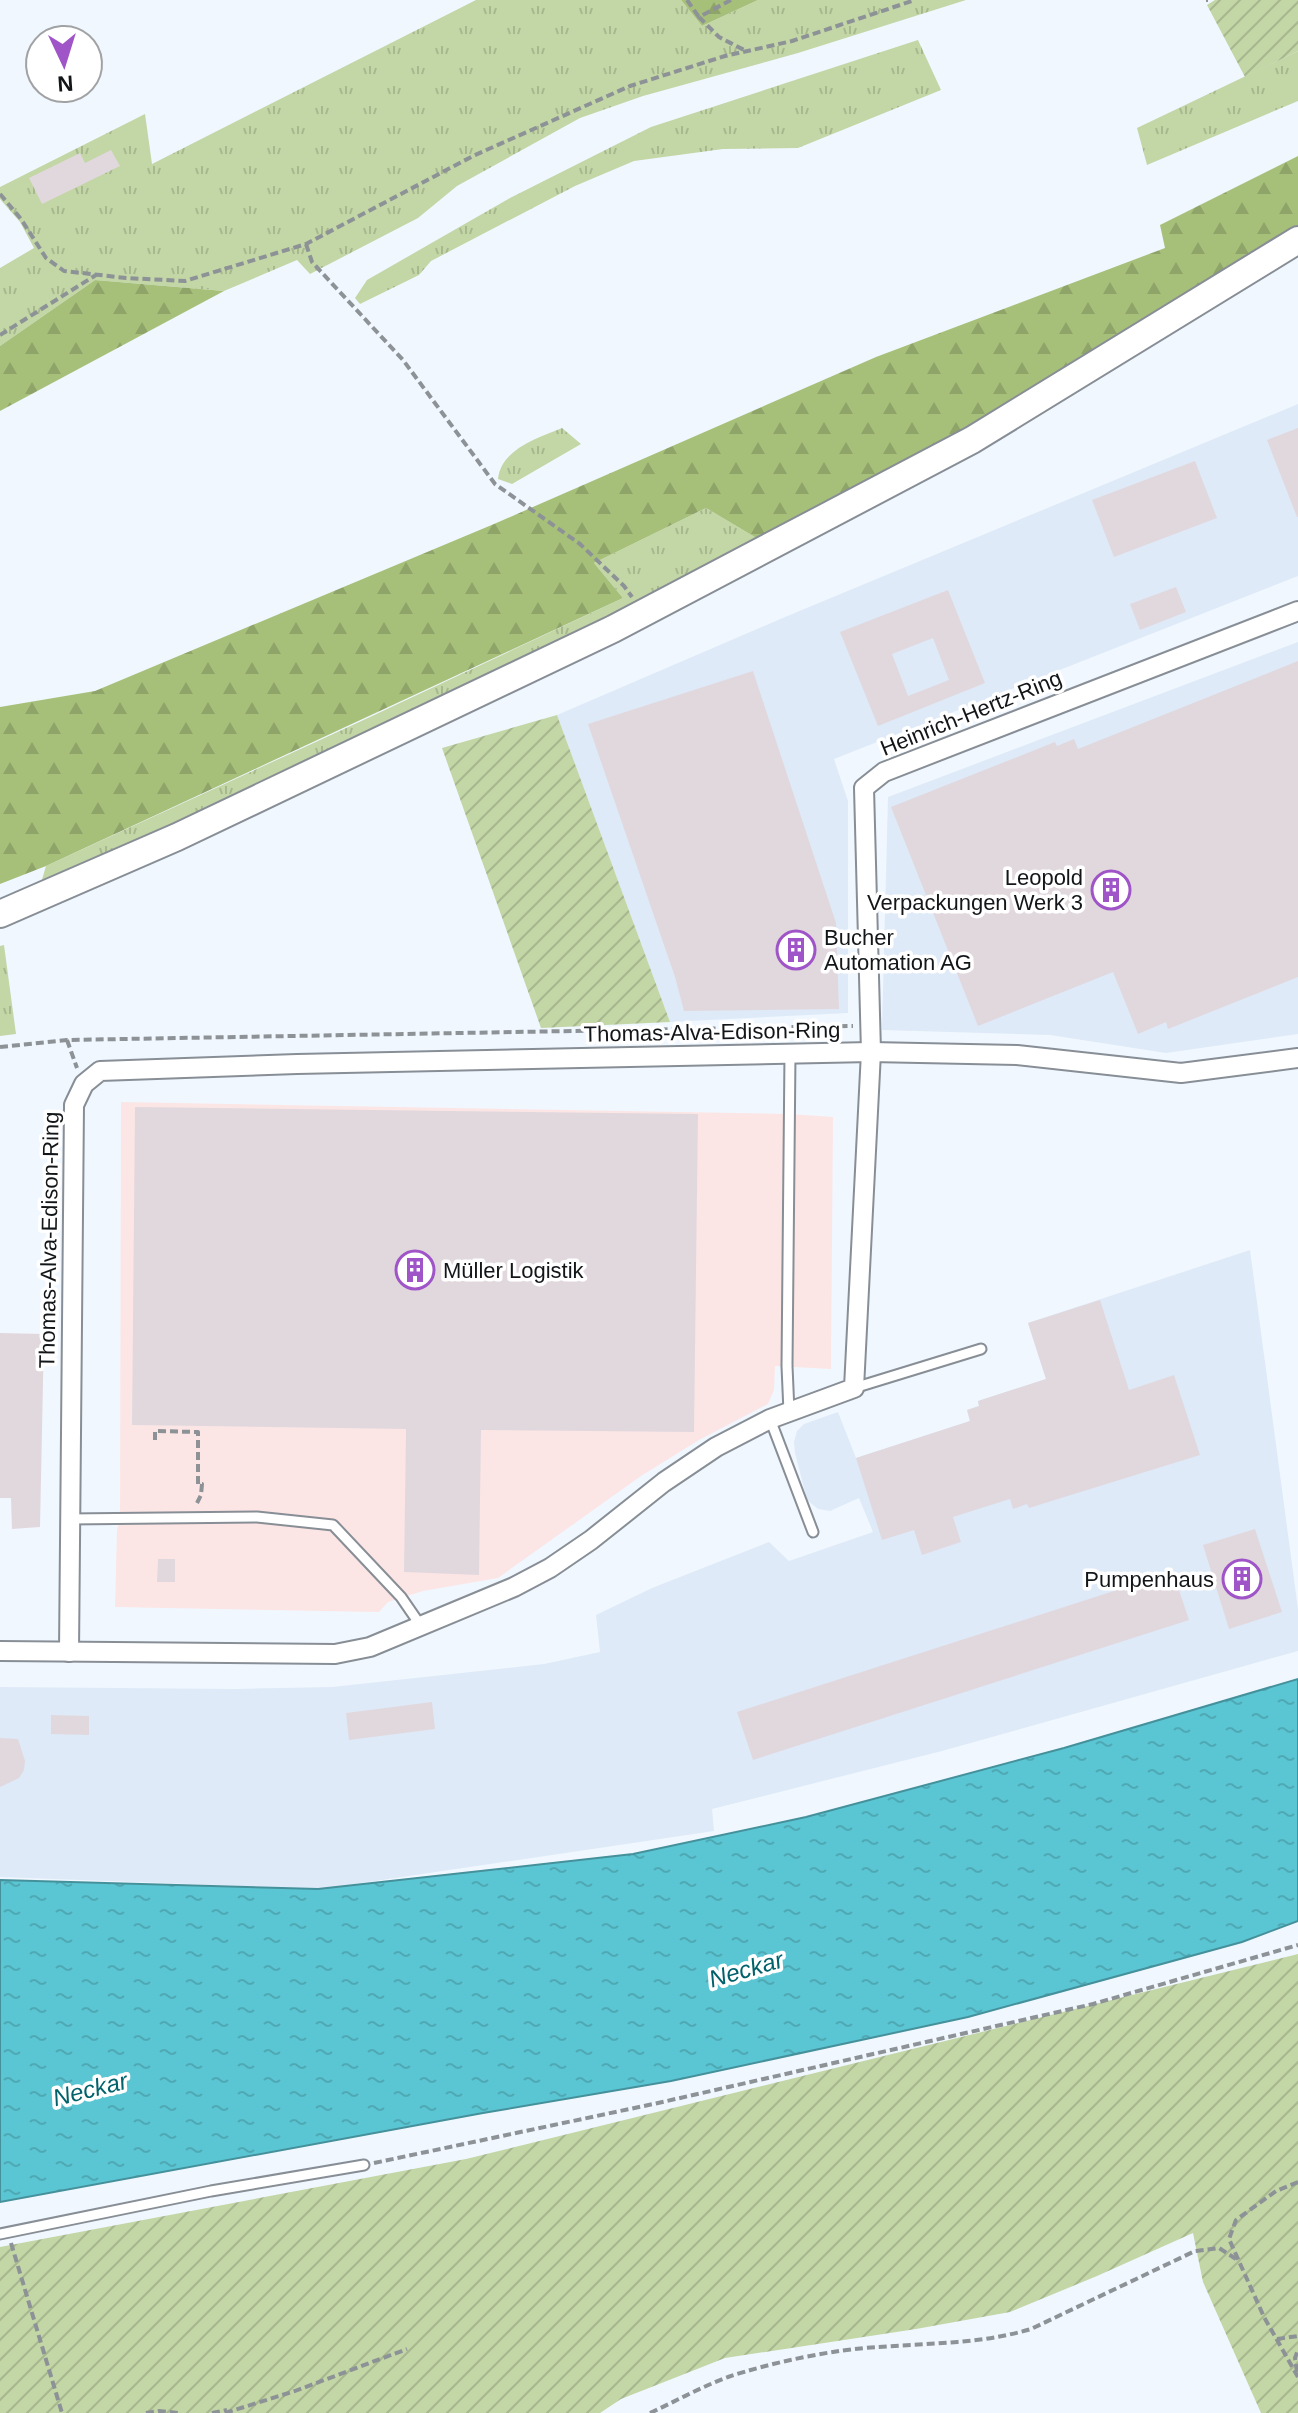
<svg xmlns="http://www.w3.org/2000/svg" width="1298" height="2413" font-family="Arial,sans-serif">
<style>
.commercial{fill:#fce6e5}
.built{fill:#deeaf8}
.grass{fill:url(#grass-tufts)}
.forest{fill:url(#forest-firs)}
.garden{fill:url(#garden-furrows)}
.water{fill:url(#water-ripples);stroke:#45919b;stroke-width:2}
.building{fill:#e1d8de;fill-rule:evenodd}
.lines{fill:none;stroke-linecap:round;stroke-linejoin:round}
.lane-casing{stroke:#888e95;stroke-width:13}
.street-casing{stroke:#888e95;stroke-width:22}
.secondary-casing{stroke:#888e95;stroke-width:30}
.path{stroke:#8d9297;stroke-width:4;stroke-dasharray:8 4;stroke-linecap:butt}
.lane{stroke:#fff;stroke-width:9}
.street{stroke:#fff;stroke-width:18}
.secondary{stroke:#fff;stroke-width:26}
.labels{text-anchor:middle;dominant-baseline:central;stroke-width:7;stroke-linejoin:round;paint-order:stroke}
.street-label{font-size:22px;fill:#131618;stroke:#fff}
.poi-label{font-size:22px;fill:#131618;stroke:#fff;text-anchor:end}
.water-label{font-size:24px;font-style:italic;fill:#01626c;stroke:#fff}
</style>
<defs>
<pattern id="grass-tufts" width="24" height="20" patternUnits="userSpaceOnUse" patternTransform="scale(2)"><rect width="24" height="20" fill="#c3d6a6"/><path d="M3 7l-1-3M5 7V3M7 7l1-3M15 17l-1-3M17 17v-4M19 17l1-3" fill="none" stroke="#a7b78e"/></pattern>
<pattern id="forest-firs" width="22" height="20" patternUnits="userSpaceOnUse" patternTransform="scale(2)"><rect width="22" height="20" fill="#a6c079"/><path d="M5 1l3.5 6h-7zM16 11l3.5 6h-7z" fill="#8ea468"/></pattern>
<pattern id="garden-furrows" width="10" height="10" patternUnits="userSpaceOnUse" patternTransform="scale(2)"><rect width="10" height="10" fill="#c3d6a6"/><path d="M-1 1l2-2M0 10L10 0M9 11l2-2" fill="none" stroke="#a7b78e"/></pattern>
<pattern id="water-ripples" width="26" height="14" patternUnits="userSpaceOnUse" patternTransform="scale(2)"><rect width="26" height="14" fill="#5bc6d3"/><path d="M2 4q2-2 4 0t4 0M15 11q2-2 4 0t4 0" fill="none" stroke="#4ea9b4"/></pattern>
</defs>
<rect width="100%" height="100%" fill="#f0f7ff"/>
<path class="commercial" d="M121,1102L790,1114L833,1117L831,1369L775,1366L774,1390L768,1404L699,1440L641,1476L498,1578L423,1591L388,1602L379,1612L115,1607L117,1530L120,1519Z"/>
<g class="built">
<path d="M1298,404V576L834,759L848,801V1013L670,1022L557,715L785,617Z"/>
<path d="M1298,642V1034L1166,1053L1050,1035L882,1030L888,797Z"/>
<path d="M1250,1250L1298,1609V1651L942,1751L712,1809L714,1831L321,1889L0,1877V1687L235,1689L332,1687L544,1664L600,1652L596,1615L652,1588L769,1542L789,1561L873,1532L859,1498L830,1511L818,1509L807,1500L795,1453L794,1442L797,1431L804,1424L838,1412L856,1458L970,1421L967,1410L979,1406L978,1401L1046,1379L1028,1323Z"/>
</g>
<g class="grass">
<path d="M476,0H681L702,26L758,0H966L798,53L643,96L580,118L457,186L418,218L310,274L297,260L224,291L95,280L0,346V268L34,248L20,222L0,199V187L145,114L152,164Z"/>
<path d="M918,40L941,90L798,148L723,149L634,161L575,186L431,261L419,275L360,304L355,298L367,280L510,198L651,127Z"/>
<path d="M1298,51V101L1147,165L1137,128Z"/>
<path d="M562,428L581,444L512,484L498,479C501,449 538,438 562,428Z"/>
<path d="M706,508L765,543L175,830L41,883L46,866L370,717L623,598L594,563Z"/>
<path d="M4,945L16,1034L0,1036V946Z"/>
</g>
<g class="forest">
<path d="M681,0H758L702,26Z"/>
<path d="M1298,156V231L969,433L765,543L706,508L594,563L623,598L46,866L0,884V707L95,691L494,524L876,357L1165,248L1160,225Z"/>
<path d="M95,280L224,291L0,411V346Z"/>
</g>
<g class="garden">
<path d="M1215,0H1298V51L1245,77L1207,5Z"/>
<path d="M557,715L670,1022L541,1028L442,748Z"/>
<path d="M1298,1954V2413H1261L1203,2282L1193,2233L1097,2276L1010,2312L916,2329L725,2358L621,2399L600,2413H0V2247L466,2159Z"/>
</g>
<path class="water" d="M1298,1679V1921L1242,1942L968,2017L671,2081L483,2113L0,2202V1880L318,1889L633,1854L806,1817L1064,1748Z"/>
<g class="building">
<path d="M111,150L120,166L42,204L29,178L80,153L85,163Z"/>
<path d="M1298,428V517H1297L1267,440Z"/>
<path d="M1195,461L1217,518L1114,557L1092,500Z"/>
<path d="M1176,587L1186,612L1140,630L1130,604Z"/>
<path d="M948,590L985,683L878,726L840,632ZM933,638L949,680L908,696L892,654Z"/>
<path d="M1298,661V977L1168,1029L1166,1022L1138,1034L1113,972L978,1026L891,807L1055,742L1057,746L1074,739L1078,749Z"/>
<path d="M753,671L836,923L839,1009L684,1011L675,977L588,724Z"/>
<path d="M135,1107L698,1114L694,1432L481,1430L479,1575L404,1572L406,1429L132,1425Z"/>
<path d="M1100,1300L1129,1390L1174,1375L1200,1455L1029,1508L1027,1504L1013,1509L1010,1499L953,1517L961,1542L922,1555L914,1530L882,1540L856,1458L970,1421L967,1410L979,1406L978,1401L1046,1379L1028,1323Z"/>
<path d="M0,1333L44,1334L40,1527L12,1529L11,1498H0Z"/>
<path d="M1255,1529L1282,1612L1229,1629L1203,1545Z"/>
<path d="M158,1559H175V1582H157Z"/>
<path d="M1173,1572L1189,1620L753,1760L737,1712Z"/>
<path d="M432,1702L435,1729L349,1740L346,1713Z"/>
<path d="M51,1715L89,1716V1735L51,1734Z"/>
<path d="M0,1738L18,1739L25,1761L24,1770L19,1778L0,1787Z"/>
</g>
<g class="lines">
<g class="lane-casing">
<g id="lane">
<path d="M854,1388L981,1349"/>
<path d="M789,1412L787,1366L790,1054"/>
<path d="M770,1419L813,1532"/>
<path d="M69,1519L257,1517L333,1525L401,1597L421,1626"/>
<path d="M0,2234L211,2191L364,2165"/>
</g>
</g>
<g class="street-casing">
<g id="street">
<path d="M0,1651L335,1654L370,1647L514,1587L550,1568L591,1540L664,1482L716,1447L770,1419L854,1388L871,1052L864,788L884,772L1298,611"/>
<path d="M69,1652L74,1105L84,1084L100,1071L297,1064L871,1052L1017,1055L1181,1073L1298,1058"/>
</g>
</g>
<g class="secondary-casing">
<path id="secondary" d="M0,914L177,837L613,629L972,440L1298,240"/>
</g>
<g class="path">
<path d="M687,0L699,17"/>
<path d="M731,0L699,17L719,37L746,51"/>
<path d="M1206,0H1208"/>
<path d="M0,194L21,219L46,258L64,271L126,278L185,281L306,244L473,156L630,86L725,56L792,41L915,0"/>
<path d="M306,244L312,262L403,360L495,484L580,544L624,586L632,597"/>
<path d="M0,335L96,275"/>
<path d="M67,1040L77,1068"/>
<path d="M0,1047L67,1040L853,1026"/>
<path d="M155,1440V1431L198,1432V1484H202L201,1495L197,1503"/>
<path d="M374,2163L658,2103L1093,2004L1298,1945"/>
<path d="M1298,2182L1276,2191L1236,2220L1229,2239L1264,2317L1298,2377"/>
<path d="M11,2243L62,2413"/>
<path d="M1277,2339L1298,2336"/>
<path d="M1297,2372L1295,2358L1298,2350"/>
<path d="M146,2413L159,2411L179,2413"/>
<path d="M212,2413L227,2410"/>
<path d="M225,2413L295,2391L407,2349"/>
<path d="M650,2413C676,2401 701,2387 728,2377C769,2363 835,2349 879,2347C930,2343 981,2344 1031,2329L1195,2251L1219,2248L1236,2259"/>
</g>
<use href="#lane" class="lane"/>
<use href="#street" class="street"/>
<use href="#secondary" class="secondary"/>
</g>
<defs>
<g id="building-ring" transform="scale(2)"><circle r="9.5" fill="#fff" stroke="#9f55c7" stroke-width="1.5"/><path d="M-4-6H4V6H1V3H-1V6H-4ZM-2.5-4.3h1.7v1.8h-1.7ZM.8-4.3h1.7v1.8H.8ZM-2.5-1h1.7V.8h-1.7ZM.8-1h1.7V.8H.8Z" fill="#9f55c7"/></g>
</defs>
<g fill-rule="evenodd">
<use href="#building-ring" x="1111" y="890"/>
<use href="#building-ring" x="796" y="950"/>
<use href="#building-ring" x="415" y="1270"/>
<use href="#building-ring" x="1242" y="1579"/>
</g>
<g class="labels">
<g class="street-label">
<text transform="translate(971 713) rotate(-22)">Heinrich-Hertz-Ring</text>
<text transform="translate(712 1032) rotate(-1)">Thomas-Alva-Edison-Ring</text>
<text transform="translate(49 1240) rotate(-89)">Thomas-Alva-Edison-Ring</text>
</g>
<g class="poi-label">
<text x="1083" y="877">Leopold<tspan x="1083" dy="25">Verpackungen Werk 3</tspan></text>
<text x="824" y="937" text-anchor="start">Bucher<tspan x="824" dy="25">Automation AG</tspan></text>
<text x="443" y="1270" text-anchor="start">Müller Logistik</text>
<text x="1214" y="1579">Pumpenhaus</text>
</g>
<g class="water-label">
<text transform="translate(746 1969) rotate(-16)">Neckar</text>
<text transform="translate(90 2089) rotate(-14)">Neckar</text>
</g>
</g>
<g transform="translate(64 64) rotate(176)"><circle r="38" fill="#ffffff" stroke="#a1a2a3" stroke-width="2"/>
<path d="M0-6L14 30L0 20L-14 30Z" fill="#9f55c7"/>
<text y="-12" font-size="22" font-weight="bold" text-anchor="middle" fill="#131618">N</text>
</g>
</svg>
